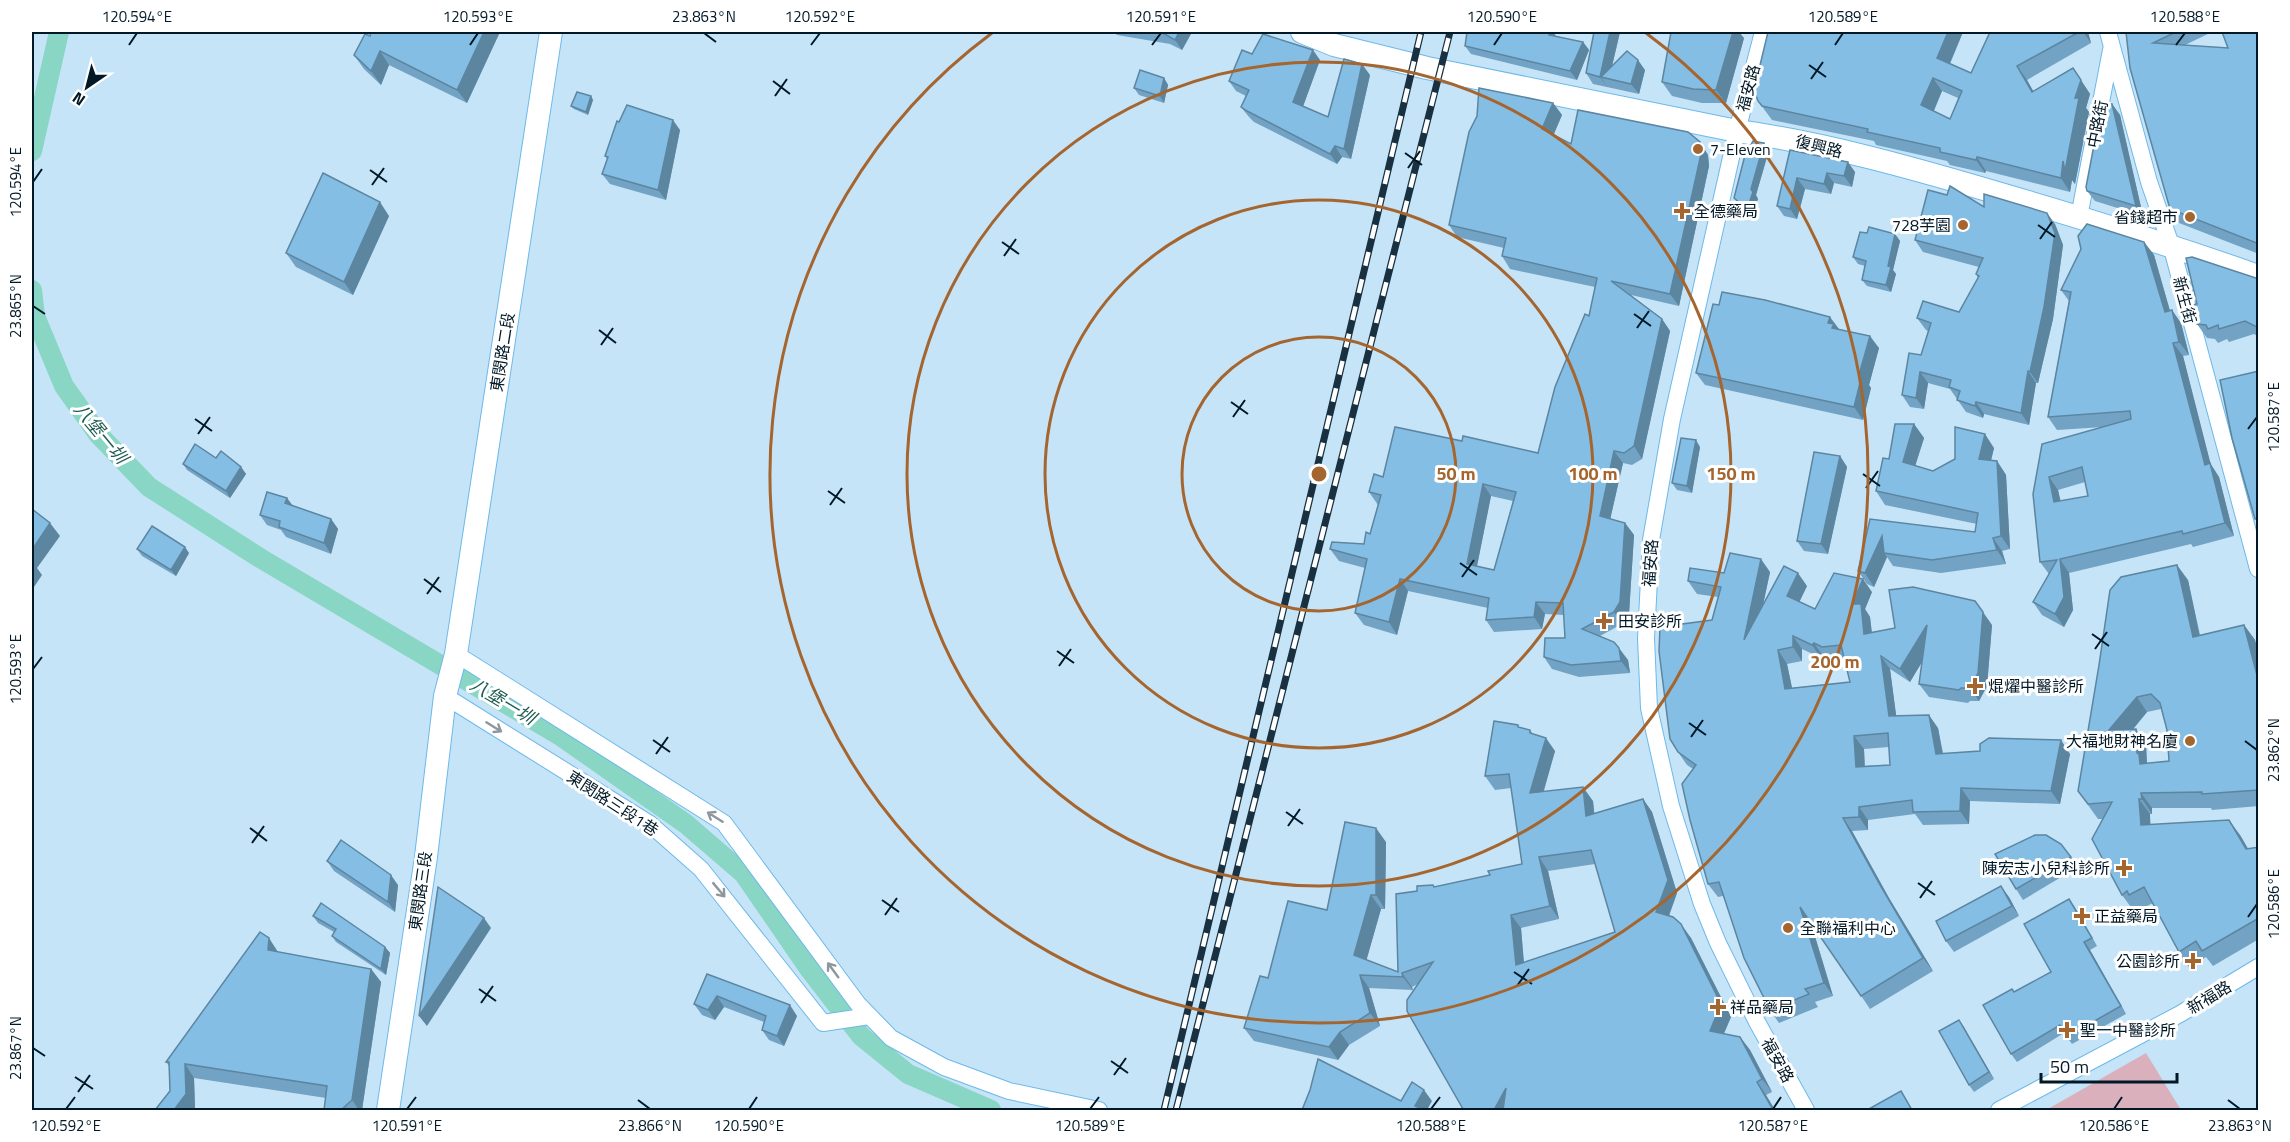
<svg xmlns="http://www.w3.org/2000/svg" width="2290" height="1142" font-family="'Titillium Web','Noto Sans TC',sans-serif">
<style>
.green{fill:#dbb0bd}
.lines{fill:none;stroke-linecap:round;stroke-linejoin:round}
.canal{stroke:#89d6c4;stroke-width:20}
.street-casing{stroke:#6cb9ea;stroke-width:18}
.secondary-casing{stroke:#6cb9ea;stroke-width:24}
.street{stroke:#fff;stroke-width:16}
.secondary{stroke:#fff;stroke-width:22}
.rail-casing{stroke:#18303f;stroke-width:7}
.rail{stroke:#fff;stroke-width:4.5;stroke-dasharray:14;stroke-linecap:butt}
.wall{fill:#72a3c4;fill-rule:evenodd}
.shaded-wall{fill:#5c85a0}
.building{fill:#84bee4;stroke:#5c85a0;stroke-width:1.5;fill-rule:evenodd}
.oneway{stroke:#8d979d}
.ticks{fill:none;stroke:#011826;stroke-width:2}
.ring{fill:none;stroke:#a5652f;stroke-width:3}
.poi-dot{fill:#a5652f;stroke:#fff;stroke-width:2}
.labels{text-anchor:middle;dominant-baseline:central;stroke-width:6;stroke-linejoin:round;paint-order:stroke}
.street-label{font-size:16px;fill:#011826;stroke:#fff}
.poi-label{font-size:16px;fill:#011826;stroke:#fff;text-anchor:start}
.water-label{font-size:18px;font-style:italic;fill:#1e5d51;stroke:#fff}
.centre{fill:#a5652f;stroke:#fff;stroke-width:3}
.ring-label{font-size:18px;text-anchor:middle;font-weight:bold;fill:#a5652f;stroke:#fff;stroke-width:6;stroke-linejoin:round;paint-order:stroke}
.neatline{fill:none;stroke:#011826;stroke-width:2}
.ticks-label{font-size:15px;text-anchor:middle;fill:#011826}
</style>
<rect width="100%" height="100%" fill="#c6e4f8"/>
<path class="green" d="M2146,1053L2181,1110H2046Z"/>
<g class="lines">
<g class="canal">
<path d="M32,151L59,32"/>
<path d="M32,290L35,316L64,386L98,434L149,487L260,558L562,737L686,824L744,874L810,970L861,1036L908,1074L991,1110"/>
</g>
<g class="street-casing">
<g id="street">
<path d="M1763,32L1737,131L1672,419L1651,540L1646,638L1649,708L1671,806L1702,904L1718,943L1757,1022L1806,1110"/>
<path d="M2108,32L2149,182L2171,245L2258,569"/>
<path d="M2079,217L2111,50"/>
<path d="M456,654L724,823L858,1004L891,1038L944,1067L1009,1091L1099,1110"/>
<path d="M445,696L650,824L701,869L823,1023L869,1016"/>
<path d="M1999,1110L2180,1014L2258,967"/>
</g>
</g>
<g class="secondary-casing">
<g id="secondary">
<path d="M1302,32L1334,45L1427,68L1737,131C1824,143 1909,167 1994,192C2083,218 2171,245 2258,276"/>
<path d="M388,1110L426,857L445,696L456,654L551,32"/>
</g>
</g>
<use href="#street" class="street"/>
<use href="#secondary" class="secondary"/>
<g class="rail-casing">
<g id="rail">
<path d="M1164,1110L1421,32"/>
<path d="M1176,1110L1450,32"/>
</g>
</g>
<use href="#rail" class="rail"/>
</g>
<g class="wall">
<path d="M371,32H497L499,34L467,103L389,65L381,85L364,69L354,55L370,36Z"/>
<path d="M1114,32H1192L1182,50L1170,44L1117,35Z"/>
<path d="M1467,32H1553L1556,36L1583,42L1589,50L1577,80L1471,54L1465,46Z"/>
<path d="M1593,32H1620L1612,66L1645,70L1639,94L1593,84L1586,73L1594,33Z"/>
<path d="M1768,32H1963L1950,64L1971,73L1990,32H2088L2091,43L2027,80L2033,91L2073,68L2090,94L2086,108L2089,112L2075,184L2072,180L2070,192L1986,171L1985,173L1950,165L1947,161L1876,145L1874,141L1772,120L1758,101ZM1942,91L1958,98L1950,119L1934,111Z"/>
<path d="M2126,32H2212L2185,45L2228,48L2259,32V254L2179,223L2170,209Z"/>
<path d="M1744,38L1726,103H1702L1672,96L1662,82Z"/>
<path d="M1252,54L1320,60L1303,106L1328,117L1370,75L1351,159L1342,157L1337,164L1254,122L1249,117L1241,107L1246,96L1236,91L1229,81Z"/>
<path d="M1164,78L1168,85L1164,103L1139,95L1134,88Z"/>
<path d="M591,96L593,100L588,115L574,109L571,106Z"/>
<path d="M1553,103L1562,115L1553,135L1571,144L1700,142L1708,155L1709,166L1679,306L1631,295L1662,319L1670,331L1642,459L1632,465L1623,463L1610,519L1625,523L1634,535L1629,614L1622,624L1600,636L1628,660L1630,673L1579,677L1552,669L1544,657L1565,638L1564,615L1545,614L1542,629L1494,632L1486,620L1488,608L1408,591L1397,635L1364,625L1355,613L1365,568L1339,561L1330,549L1364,544L1370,534L1378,505L1369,492L1383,477L1462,441L1538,453L1589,316L1595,287L1510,269L1502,256L1504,248L1457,237L1449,225ZM1491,496L1513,501L1494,570L1477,566Z"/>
<path d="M2112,104L2120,115L2143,216L2095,201L2087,191Z"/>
<path d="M680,130L666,200L610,184L602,174L607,159L605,156Z"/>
<path d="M1764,143L1769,150L1756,195L1758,199L1751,216L1739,205L1734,198Z"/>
<path d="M1790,150L1855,172L1852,187L1834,183L1831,194L1805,189L1797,219L1784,216L1777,206Z"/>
<path d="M1984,207L2055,224L2063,245L2053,319L2038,383H2036L2029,425L1984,414L1983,418L1966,412L1950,389L1928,383L1924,409L1910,407L1902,395L1921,355L1928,331L1926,330L1917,318L1959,312L1978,278L1976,274L1979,267L1923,252L1915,240Z"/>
<path d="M389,216L353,295L296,267L286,253Z"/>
<path d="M1867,233L1895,234L1900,241L1893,270L1896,274L1891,292L1867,286L1862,280L1865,266L1858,264L1853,257Z"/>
<path d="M2144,242L2154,255L2170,311L2181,323L2189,355L2183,356L2210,463L2219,477L2234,536L2193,547L2191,544L2069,573L2073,610L2064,627L2042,615L2033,602L2049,574L2040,562L2042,444L2103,427L2057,430L2048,417L2069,301L2061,290ZM2085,482L2088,496L2060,501L2058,490Z"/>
<path d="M2259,279V337L2254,334L2229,342L2227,339L2218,343L2215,339L2207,338L2197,324V304Z"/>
<path d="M1839,329L1879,348L1869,385L1871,388L1863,420L1705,385L1696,373Z"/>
<path d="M1914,424L1924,438L1915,466L1933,471L1994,448L1991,461H1997L2006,475L2010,549L2002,551L2006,564L1941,573L1893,566L1887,557L1874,587L1867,584L1858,571L1870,519L1975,532L1977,524L1885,505L1876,491L1889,459Z"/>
<path d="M1700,447L1692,493L1677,490L1672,483Z"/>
<path d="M1840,456L1847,467L1828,554L1804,551L1797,541Z"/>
<path d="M216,458L241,467L246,474L230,498L187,470L183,464Z"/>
<path d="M287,498L293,506L331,519L338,529L331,554L286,537L281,530L267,525L260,515Z"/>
<path d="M137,549L189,553L176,576L142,556Z"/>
<path d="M1770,572L1763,604L1807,586L1799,602L1815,609L1872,592L1865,609L1870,617L1872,632L1992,625L1987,686L1979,701H1970L1968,703L1929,697L1919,684L1922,661L1910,682L1890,669L1896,716L1938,728L1943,753L2070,754L2060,804L1970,801L1969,824L1923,825L1915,814L1868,820V830L1852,831L1889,898L1933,971L1870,1009L1810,920L1833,996L1815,1002L1818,1007L1779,1023L1770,1010L1723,896L1718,897L1708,884L1693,769L1687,765L1678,752L1718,597L1697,594L1688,581L1724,573ZM1802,649L1821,658L1823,656L1831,660L1844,659L1850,682L1792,688L1787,664L1802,661ZM1889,747L1890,765L1865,766L1864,749Z"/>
<path d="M2188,580L2200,635L2244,625L2255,640L2259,656V806L2212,810L2211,808H2152V814H2150V824L2240,835L2248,849L2259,847V939L2213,966L2206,957L2189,967L2179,952L2153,903L2139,910L2137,907L2133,910L2122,895L2103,819H2098L2078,791ZM2161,709L2167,730L2169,761L2147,764L2146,744L2133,729L2147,712Z"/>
<path d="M1520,728L1530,730L1533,734L1555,751L1544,791L1593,801L1594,814L1643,799L1652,812L1677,893L1669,916L1691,938L1731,1017L1724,1034L1740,1037L1750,1050L1772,1092L1766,1095L1775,1110H1464L1407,1011L1418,984L1412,987L1413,990L1369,988L1380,1026L1349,1045L1338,1060L1254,1041L1244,1028L1268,978L1386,842L1385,909H1381L1366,960L1398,972L1417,891L1490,875L1522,864L1511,788L1495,790L1485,776ZM1595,864L1615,932L1524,962L1521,928L1559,919L1548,871Z"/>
<path d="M2071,857L2078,867L2023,900L2016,889Z"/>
<path d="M327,861L398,885L395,912L334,871Z"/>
<path d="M2009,897L2019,916L1954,952L1946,941Z"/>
<path d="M2069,899L2097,946L2090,950L2126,1014L2072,1044L2064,1033L2017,1062L2011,1054L2014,992L2051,972Z"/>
<path d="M313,916L385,947L390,953L386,975L336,942L332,936L334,932L318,923Z"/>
<path d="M278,952L371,969L381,982L362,1110H324L326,1098L194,1078L195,1108L193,1110H155L170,1091L169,1066L166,1062Z"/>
<path d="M707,974L797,1016L784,1046L769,1040L762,1030L764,1022L724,1007L715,1020L702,1015L694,1004Z"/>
<path d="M1959,1020L1994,1079L1974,1092L1969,1085Z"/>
</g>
<g class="shaded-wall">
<path d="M484,32H497L499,34L467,103L457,90Z"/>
<path d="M1179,32H1192L1182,50L1175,40Z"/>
<path d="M1550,32H1553L1557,38L1549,35Z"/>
<path d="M1610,32H1620L1609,79L1601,77L1607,87L1600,77Z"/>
<path d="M1733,32H1739L1744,38L1726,103L1716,90Z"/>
<path d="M1948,32H1963L1946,72L1937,58Z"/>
<path d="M2083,32H2088L2091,43Z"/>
<path d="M1583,42L1589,50L1577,80L1570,71Z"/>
<path d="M1313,50L1320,60L1301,112L1293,102Z"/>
<path d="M380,51L389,65L381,85L371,71Z"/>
<path d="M1638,60L1645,70L1639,94L1631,84Z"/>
<path d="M1362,64L1370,75L1351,159L1344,149Z"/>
<path d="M2017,66L2027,80L2041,105L2032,92Z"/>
<path d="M2073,68L2090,94L2086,108L2089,112L2075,184L2072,180L2070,192L2061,178L2075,98Z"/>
<path d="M1164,78L1168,85L1164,103L1160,96Z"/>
<path d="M1933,78L1942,91L1930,119L1921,105Z"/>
<path d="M591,96L593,100L588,115L586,112Z"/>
<path d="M1553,103L1562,115L1551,141L1542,129Z"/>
<path d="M2112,104L2120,115L2143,216L2136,206Z"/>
<path d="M673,120L680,130L666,200L658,190Z"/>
<path d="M1700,142L1708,155L1709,166L1679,306L1670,294Z"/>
<path d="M1764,143L1769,150L1756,195L1758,199L1751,216L1747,209L1751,189Z"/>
<path d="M1335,146L1342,157L1337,164L1330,154Z"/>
<path d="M1977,157L1986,171L1985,173L1976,160Z"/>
<path d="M1848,162L1855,172L1852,187L1844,176Z"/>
<path d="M1827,173L1834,183L1831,194L1824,184Z"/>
<path d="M1797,178L1805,189L1797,219L1790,209Z"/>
<path d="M380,202L389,216L353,295L344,282Z"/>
<path d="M2047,213L2055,224L2063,245L2053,319L2038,383L2030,372Z"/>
<path d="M1895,234L1900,241L1893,270L1896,274L1891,292L1886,285L1888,266Z"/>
<path d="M2144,242L2154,255L2174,325L2165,312Z"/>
<path d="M2172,310L2181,323L2189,355L2179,342Z"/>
<path d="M1830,317L1839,329L1841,340L1828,323Z"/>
<path d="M1662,319L1670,331L1642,459L1634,446Z"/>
<path d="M1870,336L1879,348L1869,385L1871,388L1863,420L1854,407L1859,375Z"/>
<path d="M2173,343L2183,356L2213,473L2210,463L2219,477L2234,536L2225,523L2205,465Z"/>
<path d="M2028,371L2036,383L2029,425L2021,413Z"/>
<path d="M1920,372L1928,383L1924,409L1916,398Z"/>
<path d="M1976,402L1984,414L1983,418L1975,406Z"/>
<path d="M1914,424L1924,438L1912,476L1903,462Z"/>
<path d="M1985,434L1994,448L1988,472L1979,459Z"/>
<path d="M1696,440L1700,447L1692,493L1687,486Z"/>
<path d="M1614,451L1623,463L1608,529L1600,516Z"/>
<path d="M1840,456L1847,467L1828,554L1821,544Z"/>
<path d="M1997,461L2006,475L2010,549L2001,536Z"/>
<path d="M241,467L246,474L230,498L226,491Z"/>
<path d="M2049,477L2058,490L2064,515L2054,502Z"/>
<path d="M1483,484L1491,496L1475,576L1467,564Z"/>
<path d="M287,498L294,508L285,503Z"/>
<path d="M331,519L338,529L331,554L324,543Z"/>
<path d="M50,523L60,536L37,568L42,575L32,590V550Z"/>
<path d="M1625,523L1634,535L1629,614L1622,624L1614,612Z"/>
<path d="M1882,536L1884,553L1887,557L1874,587L1865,573Z"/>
<path d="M1993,538L2002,551L2006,564L1997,550Z"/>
<path d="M185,547L189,553L176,576L171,570Z"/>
<path d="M1761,559L1770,572L1753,653L1744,640Z"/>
<path d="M2060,559L2069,573L2073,610L2064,627L2055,614Z"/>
<path d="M2177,565L2188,580L2203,652L2193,637Z"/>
<path d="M1798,573L1807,586L1796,609L1787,596Z"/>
<path d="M1400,579L1408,591L1397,635L1389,622Z"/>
<path d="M1863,579L1872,592L1865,609L1870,617L1873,647L1864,634L1852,604Z"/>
<path d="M1536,602L1545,614L1542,629L1534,617Z"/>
<path d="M1983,612L1992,625L1987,686L1979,701L1970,688Z"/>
<path d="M1927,625L1936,639L1910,682L1900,669Z"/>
<path d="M2244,625L2255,640L2259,656V683Z"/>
<path d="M1793,636L1802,649V661L1793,647Z"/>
<path d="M1814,643L1823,656L1821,658L1812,645Z"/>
<path d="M1619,648L1628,660L1630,673L1621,661Z"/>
<path d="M1778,650L1787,664L1795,702L1785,689Z"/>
<path d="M1881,656L1890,669L1898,729L1889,716Z"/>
<path d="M2137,697L2147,712L2120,745L2109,730Z"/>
<path d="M1929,715L1938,728L1945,767L1936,754Z"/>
<path d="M2136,729L2146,744L2147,765L2140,764L2137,753Z"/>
<path d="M1854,736L1864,749L1865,780L1856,767Z"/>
<path d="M1546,738L1555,751L1539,806L1530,793Z"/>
<path d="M2061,740L2070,754L2060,804L2051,791Z"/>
<path d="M1583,787L1593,801L1596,829L1586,816Z"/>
<path d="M1961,788L1970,801L1969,824L1960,811Z"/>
<path d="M2141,793L2152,808V814L2142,799Z"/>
<path d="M1643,799L1652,812L1677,893L1665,926L1656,912Z"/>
<path d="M2139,799L2150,814L2151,840L2141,825Z"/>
<path d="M1859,807L1868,820V830L1859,817Z"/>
<path d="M1843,818L1852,831L1889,898L1933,971L1923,958L1880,885Z"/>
<path d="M2229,820L2240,835L2257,864L2246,849Z"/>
<path d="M1376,828L1386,842L1385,909L1376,895Z"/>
<path d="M1539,857L1548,871L1559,919L1550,906Z"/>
<path d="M391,875L398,885L395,912L388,902Z"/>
<path d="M2001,886L2009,897L2019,916L2012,906Z"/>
<path d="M1371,895L1381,909L1364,969L1354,955Z"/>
<path d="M2069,899L2074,906L2097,946L2092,938Z"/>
<path d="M1800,907L1810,920L1833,996L1824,983Z"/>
<path d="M1511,915L1521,928L1525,978L1516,965Z"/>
<path d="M484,918L491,928L427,1026L419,1016Z"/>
<path d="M1681,924L1691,938L1731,1017L1719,1044L1710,1031Z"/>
<path d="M269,938L278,952L268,950Z"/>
<path d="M2084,942L2090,950L2126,1014L2121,1006Z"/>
<path d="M385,947L390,953L386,975L381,969Z"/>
<path d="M371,969L381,982L362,1110H359L352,1100Z"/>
<path d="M1402,973L1412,987L1413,990L1403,977Z"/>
<path d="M1360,975L1369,988L1380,1026L1370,1013Z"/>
<path d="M717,996L724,1007L715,1020L708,1010Z"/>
<path d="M790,1005L797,1016L784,1046L777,1036Z"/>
<path d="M1959,1020L1964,1027L1994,1079L1989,1072Z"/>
<path d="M1340,1032L1349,1045L1338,1060L1329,1047Z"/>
<path d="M1740,1037L1750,1050L1772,1092L1762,1079Z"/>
<path d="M185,1064L194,1078L195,1108L193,1110H174Z"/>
<path d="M1757,1082L1766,1095L1775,1110H1773Z"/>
<path d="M1506,1088L1510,1110H1494Z"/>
<path d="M1424,1090L1432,1101L1427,1110H1419L1415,1106Z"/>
</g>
<g class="building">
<path d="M371,32H484L457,90L380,51L371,71L354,55L365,34L370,36Z"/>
<path d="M1152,32H1179L1175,40L1163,33Z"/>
<path d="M1467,32H1550L1549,35L1583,42L1570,71L1465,46Z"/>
<path d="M1594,32H1610L1600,77L1586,73Z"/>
<path d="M1671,32H1733L1716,90L1693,89L1662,82Z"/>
<path d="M1768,32H1948L1937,58L1971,73L1990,32H2079L2017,66L2032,92L2073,68L2081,80L2075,98H2079L2065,171L2063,161L2061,178L1977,157L1976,160L1940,152V148L1867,132L1868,129L1762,106L1758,101L1754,90ZM1933,78L1962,91L1950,119L1921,105Z"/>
<path d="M2126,32H2176L2153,43L2228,48L2222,32H2259V244L2170,209L2130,68Z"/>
<path d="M1263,34L1313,50L1293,102L1328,117L1344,59L1362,64L1344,149L1335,146L1330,154L1247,111L1241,107L1249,90L1229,81L1242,50L1252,54Z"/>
<path d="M1627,51L1638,60L1631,84L1601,77Z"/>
<path d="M1140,70L1164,78L1160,96L1134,88Z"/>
<path d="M1479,88L1553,103L1542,129L1571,144L1578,110L1688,132L1700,142L1701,154L1670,294L1611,281L1662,319L1634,446L1624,453L1614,451L1600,516L1625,523L1620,602L1614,612L1582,629L1614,642L1619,648L1621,661L1571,665L1544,657L1545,638H1565L1563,603L1536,602L1534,617L1486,620L1489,598L1400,579L1389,622L1355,613L1367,559L1330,549L1332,542L1364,544L1366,532L1370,534L1381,495L1369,492L1374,474L1383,477L1395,427L1462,441L1463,436L1538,453L1555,387L1585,314L1589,316L1597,278L1502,256L1506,238L1449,225L1469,132L1477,116ZM1483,484L1516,492L1494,570L1467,564Z"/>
<path d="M577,92L591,96L586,112L571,106Z"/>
<path d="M2102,103L2112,104L2136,206L2087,191L2086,187Z"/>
<path d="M627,105L673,120L658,190L602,174L608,157L605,156L617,121L619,122Z"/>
<path d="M1753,141L1764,143L1751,189L1753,192L1747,209L1734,198L1745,155Z"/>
<path d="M1790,150L1848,162L1844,176L1827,173L1824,184L1797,178L1790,209L1777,206Z"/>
<path d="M323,173L380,202L344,282L286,253Z"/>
<path d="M1950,186L1984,207V194L2047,213L2055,233L2044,307L2030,372L2028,371L2021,413L1976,402L1975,406L1957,400L1960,391L1949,387L1951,380L1920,372L1916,398L1902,395L1909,353L1921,355L1931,323L1917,318L1923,301L1959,312L1979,276L1976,274L1983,258L1915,240L1928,190L1947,195Z"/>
<path d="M2087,224L2144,242L2165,312L2172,310L2179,342L2173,343L2205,465L2210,463L2225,523L2183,534L2182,531L2060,559L2064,597L2055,614L2033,602L2057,560L2040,562L2033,494L2042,444L2131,419L2130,411L2048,417L2071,292L2061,290L2081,249L2078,236ZM2082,467L2088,496L2054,502L2049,477Z"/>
<path d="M1869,227L1895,234L1888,266L1891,267L1886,285L1862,280L1866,261L1853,257L1860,232L1867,233Z"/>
<path d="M2192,257L2259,279V328L2245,321L2219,329L2218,325L2208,329L2206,325L2197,324L2192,305L2197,304L2186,258Z"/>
<path d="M1722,292L1765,300L1830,317L1828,323L1834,324L1832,328L1870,336L1859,375H1862L1854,407L1696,373L1713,304L1719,305Z"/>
<path d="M2259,371V519H2255L2232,438L2220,380Z"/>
<path d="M1895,424H1914L1903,462L1933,471L1955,459V427L1985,434L1979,459L1997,461L2001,536L1993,538L1997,550L1932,560L1884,553L1882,536L1865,573L1858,571L1870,519L1975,532L1978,513L1876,491L1883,458L1889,459Z"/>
<path d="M1681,438L1696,440L1687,486L1672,483Z"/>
<path d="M195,444L216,458L221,451L241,467L226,491L183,464Z"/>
<path d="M1814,452L1840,456L1821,544L1797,541Z"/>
<path d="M267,492L287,498L285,503L331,519L324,543L279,527L280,521L260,515Z"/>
<path d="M32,509L50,523L32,550Z"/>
<path d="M152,526L185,547L171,570L137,549Z"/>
<path d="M1730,553L1761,559L1744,640L1784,566L1798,573L1787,596L1815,609L1834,573L1863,579L1852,604H1861L1864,634L1895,628L1889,590L1913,587L1975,601L1983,612L1978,673L1970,688H1961L1959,690L1919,684L1927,625L1900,669L1881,656L1889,716L1929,715L1936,754L1980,751V744L1989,738L2061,740L2051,791L1961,788L1960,811L1913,812L1912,800L1859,807V817L1843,818L1880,885L1923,958L1861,996L1800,907L1824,983L1805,989L1809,994L1770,1010L1744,958L1719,882L1708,884L1690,820L1682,784L1696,765L1678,752L1670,739L1659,651L1660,627L1712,620L1721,587L1688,581L1690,568L1724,573ZM1793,636L1812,645L1814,643L1822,647L1841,645L1850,682L1785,689L1778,650L1793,647ZM1888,733L1890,765L1856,767L1854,736Z"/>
<path d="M2177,565L2193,637L2244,625L2259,683V790L2202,794V792L2141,793L2142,799H2139L2141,825L2229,820L2246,849L2259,847V918L2202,951L2196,941L2179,952L2144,887L2129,895L2127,891L2122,895L2092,839L2112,802L2088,804L2078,791L2099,665L2110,590L2121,577ZM2151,694L2160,703L2167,730L2169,761L2140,764L2139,754L2137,753L2136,729L2109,730L2137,697Z"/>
<path d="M1494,721L1518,725V727L1530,730V733L1546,738L1530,793L1583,787L1586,816L1643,799L1668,880L1656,912L1673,917L1681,924L1721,1004L1710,1031L1740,1037L1762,1079L1757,1082L1773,1110H1503L1506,1088L1494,1110H1469L1468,1109H1463L1407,1011V1000L1433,962L1402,973L1403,977L1360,975L1370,1013L1340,1032L1329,1047L1244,1028L1260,976L1268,978L1288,901L1327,910L1345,822L1376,828V895H1371L1354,955L1398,972L1396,894L1417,891V886L1433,885L1434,887L1490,875L1488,871L1522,864L1509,774L1485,776ZM1591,850L1615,932L1516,965L1511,915L1550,906L1539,857Z"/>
<path d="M2035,835H2046L2061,844L2071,857L2016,889L1995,854Z"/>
<path d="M341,840L391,875L388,902L327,861Z"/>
<path d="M2001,886L2012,906L1946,941L1936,921Z"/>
<path d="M438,887L484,918L419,1016Z"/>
<path d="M2069,899L2092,938L2084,942L2121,1006L2066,1037L2060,1025L2011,1054L1983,1005L2012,989L2014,992L2051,972L2024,924Z"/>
<path d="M321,903L385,947L381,969L332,936L336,929L313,916Z"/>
<path d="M260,932L269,938L268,950L371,969L352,1100L341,1110H324L327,1086L185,1064L186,1094L174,1110H155L170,1091L169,1062H166Z"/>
<path d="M707,974L790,1005L777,1036L762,1030L766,1016L717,996L708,1010L694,1004Z"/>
<path d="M1959,1020L1989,1072L1969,1085L1939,1031Z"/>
<path d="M1318,1059L1401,1101L1412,1082L1424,1090L1415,1106L1424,1110H1302L1310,1090Z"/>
<path d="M1901,1091L1912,1110H1867Z"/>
</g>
<defs><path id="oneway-shaft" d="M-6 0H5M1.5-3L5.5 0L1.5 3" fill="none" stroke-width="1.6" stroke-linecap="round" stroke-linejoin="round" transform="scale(1.5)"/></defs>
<g class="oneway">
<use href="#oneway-shaft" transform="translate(494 727) rotate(32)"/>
<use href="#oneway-shaft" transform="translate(715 817) rotate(-148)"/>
<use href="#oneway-shaft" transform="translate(719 890) rotate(50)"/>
<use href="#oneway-shaft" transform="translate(833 970) rotate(-126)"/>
</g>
<path class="ticks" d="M704,33L716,42M129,45L137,33M470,45L478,33M811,45L820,33M1152,45L1161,33M1494,45L1502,33M1835,45L1843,33M2176,45L2185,33M1809,65L1826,77M1811,79L1823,62M773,81L790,94M775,96L787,79M1405,153L1422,165M1408,168L1420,151M370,170L387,182M33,182L42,169M372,185L384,168M2038,225L2055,237M2040,239L2052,222M1002,242L1019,254M1004,256L1016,239M33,306L45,314M1634,314L1651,326M1637,328L1649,311M599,330L616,343M601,345L613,328M1231,402L1248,414M1233,417L1245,400M195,419L212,431M2248,429L2257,417M198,434L210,417M1863,474L1880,486M1866,488L1878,471M828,491L845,503M830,505L842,488M1460,563L1477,575M1462,577L1474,560M424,579L441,592M427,594L439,577M2092,634L2109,646M2095,649L2107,632M1057,651L1074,663M1059,666L1071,649M33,669L42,657M1689,723L1706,735M1691,737L1703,720M653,740L670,752M2245,741L2257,750M656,754L668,737M1286,812L1303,824M1288,826L1300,809M250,828L267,841M252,843L264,826M1918,883L1935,895M1920,898L1932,881M882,900L899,912M885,915L897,898M2248,917L2257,904M1514,972L1532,984M1517,986L1529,969M479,989L496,1001M481,1003L493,986M33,1048L45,1056M1111,1061L1128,1073M1114,1075L1126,1058M75,1077L93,1089M78,1092L90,1075M638,1100L650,1109M2228,1100L2240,1109M66,1109L75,1097M407,1109L416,1097M749,1109L757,1097M1090,1109L1099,1097M1431,1109L1440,1097M1773,1109L1781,1097M2114,1109L2122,1097"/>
<g class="ring">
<circle cx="1319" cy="474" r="137"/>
<circle cx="1319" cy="474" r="274"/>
<circle cx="1319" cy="474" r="412"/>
<path d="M1646 33A549 549 0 1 1 992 33"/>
</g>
<g class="poi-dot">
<circle cx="1698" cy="149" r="6"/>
<path d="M1679 202h6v6h6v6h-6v6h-6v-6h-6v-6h6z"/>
<circle cx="2190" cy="217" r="6"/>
<circle cx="1963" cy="225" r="6"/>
<path d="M1601 612h6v6h6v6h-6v6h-6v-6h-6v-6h6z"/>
<path d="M1972 677h6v6h6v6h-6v6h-6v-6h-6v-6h6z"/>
<circle cx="2190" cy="741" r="6"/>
<path d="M2121 859h6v6h6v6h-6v6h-6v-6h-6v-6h6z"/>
<path d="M2079 907h6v6h6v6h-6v6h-6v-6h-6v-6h6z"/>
<circle cx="1788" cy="928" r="6"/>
<path d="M2190 952h6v6h6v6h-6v6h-6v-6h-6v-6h6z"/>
<path d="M1715 998h6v6h6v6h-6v6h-6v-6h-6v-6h6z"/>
<path d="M2064 1021h6v6h6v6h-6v6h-6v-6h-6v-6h6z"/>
</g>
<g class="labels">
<g class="street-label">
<text transform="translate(1748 88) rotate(-75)">福安路</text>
<text transform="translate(2097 124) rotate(-79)">中路街</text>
<text transform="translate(1819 146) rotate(14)">復興路</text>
<text transform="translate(2185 300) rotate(75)">新生街</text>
<text transform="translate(502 352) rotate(-81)">東閔路二段</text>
<text transform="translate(1650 563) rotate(-86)">福安路</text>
<text transform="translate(613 803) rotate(33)">東閔路三段1巷</text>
<text transform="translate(420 891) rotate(-82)">東閔路三段</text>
<text transform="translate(2209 997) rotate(-31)">新福路</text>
<text transform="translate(1778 1060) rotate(61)">福安路</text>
</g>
<g class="poi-label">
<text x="1710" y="149">7-Eleven</text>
<text x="1694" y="211">全德藥局</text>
<text x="2178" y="217" text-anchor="end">省錢超市</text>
<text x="1951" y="225" text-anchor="end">728芋園</text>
<text x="1618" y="621">田安診所</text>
<text x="1988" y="686">焜燿中醫診所</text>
<text x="2178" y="741" text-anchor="end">大福地財神名廈</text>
<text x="2110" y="868" text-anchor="end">陳宏志小兒科診所</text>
<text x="2094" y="916">正益藥局</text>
<text x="1800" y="928">全聯福利中心</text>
<text x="2180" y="961" text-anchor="end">公園診所</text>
<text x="1730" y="1007">祥品藥局</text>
<text x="2080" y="1030">聖一中醫診所</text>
</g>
<g class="water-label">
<text transform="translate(101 433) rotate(50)">八堡一圳</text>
<text transform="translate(503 701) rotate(31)">八堡一圳</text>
</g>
</g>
<circle cx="1319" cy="474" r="9" class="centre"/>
<g class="ring-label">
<text x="1456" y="480">50 m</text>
<text x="1593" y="480">100 m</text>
<text x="1731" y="480">150 m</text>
<text x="1835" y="668">200 m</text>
</g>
<rect width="2290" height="1142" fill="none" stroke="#ffffff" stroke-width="66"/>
<g transform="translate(87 87) rotate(215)" stroke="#ffffff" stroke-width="4.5" paint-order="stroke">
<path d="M0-4.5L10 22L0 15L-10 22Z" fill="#011826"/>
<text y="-9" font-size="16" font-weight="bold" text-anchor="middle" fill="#011826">N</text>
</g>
<path d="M2041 1073v9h136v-9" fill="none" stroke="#011826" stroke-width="3"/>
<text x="2050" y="1073" font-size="18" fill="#011826" stroke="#ffffff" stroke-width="4.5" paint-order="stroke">50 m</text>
<rect x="33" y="33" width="2224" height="1076" class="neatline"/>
<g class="ticks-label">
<text x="137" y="22">120.594°E</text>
<text x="478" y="22">120.593°E</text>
<text x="704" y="22">23.863°N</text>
<text x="820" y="22">120.592°E</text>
<text x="1161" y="22">120.591°E</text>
<text x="1502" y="22">120.590°E</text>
<text x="1843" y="22">120.589°E</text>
<text x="2185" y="22">120.588°E</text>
<text transform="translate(16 182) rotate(-90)" y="5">120.594°E</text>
<text transform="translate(16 306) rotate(-90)" y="5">23.865°N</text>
<text transform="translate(2274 417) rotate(-90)" y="5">120.587°E</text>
<text transform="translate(16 669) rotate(-90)" y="5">120.593°E</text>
<text transform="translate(2274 750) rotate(-90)" y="5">23.862°N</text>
<text transform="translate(2274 904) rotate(-90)" y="5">120.586°E</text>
<text transform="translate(16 1048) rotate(-90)" y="5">23.867°N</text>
<text x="66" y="1131">120.592°E</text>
<text x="407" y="1131">120.591°E</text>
<text x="650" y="1131">23.866°N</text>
<text x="749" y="1131">120.590°E</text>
<text x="1090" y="1131">120.589°E</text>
<text x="1431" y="1131">120.588°E</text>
<text x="1773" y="1131">120.587°E</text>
<text x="2114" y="1131">120.586°E</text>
<text x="2240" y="1131">23.863°N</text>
</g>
</svg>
